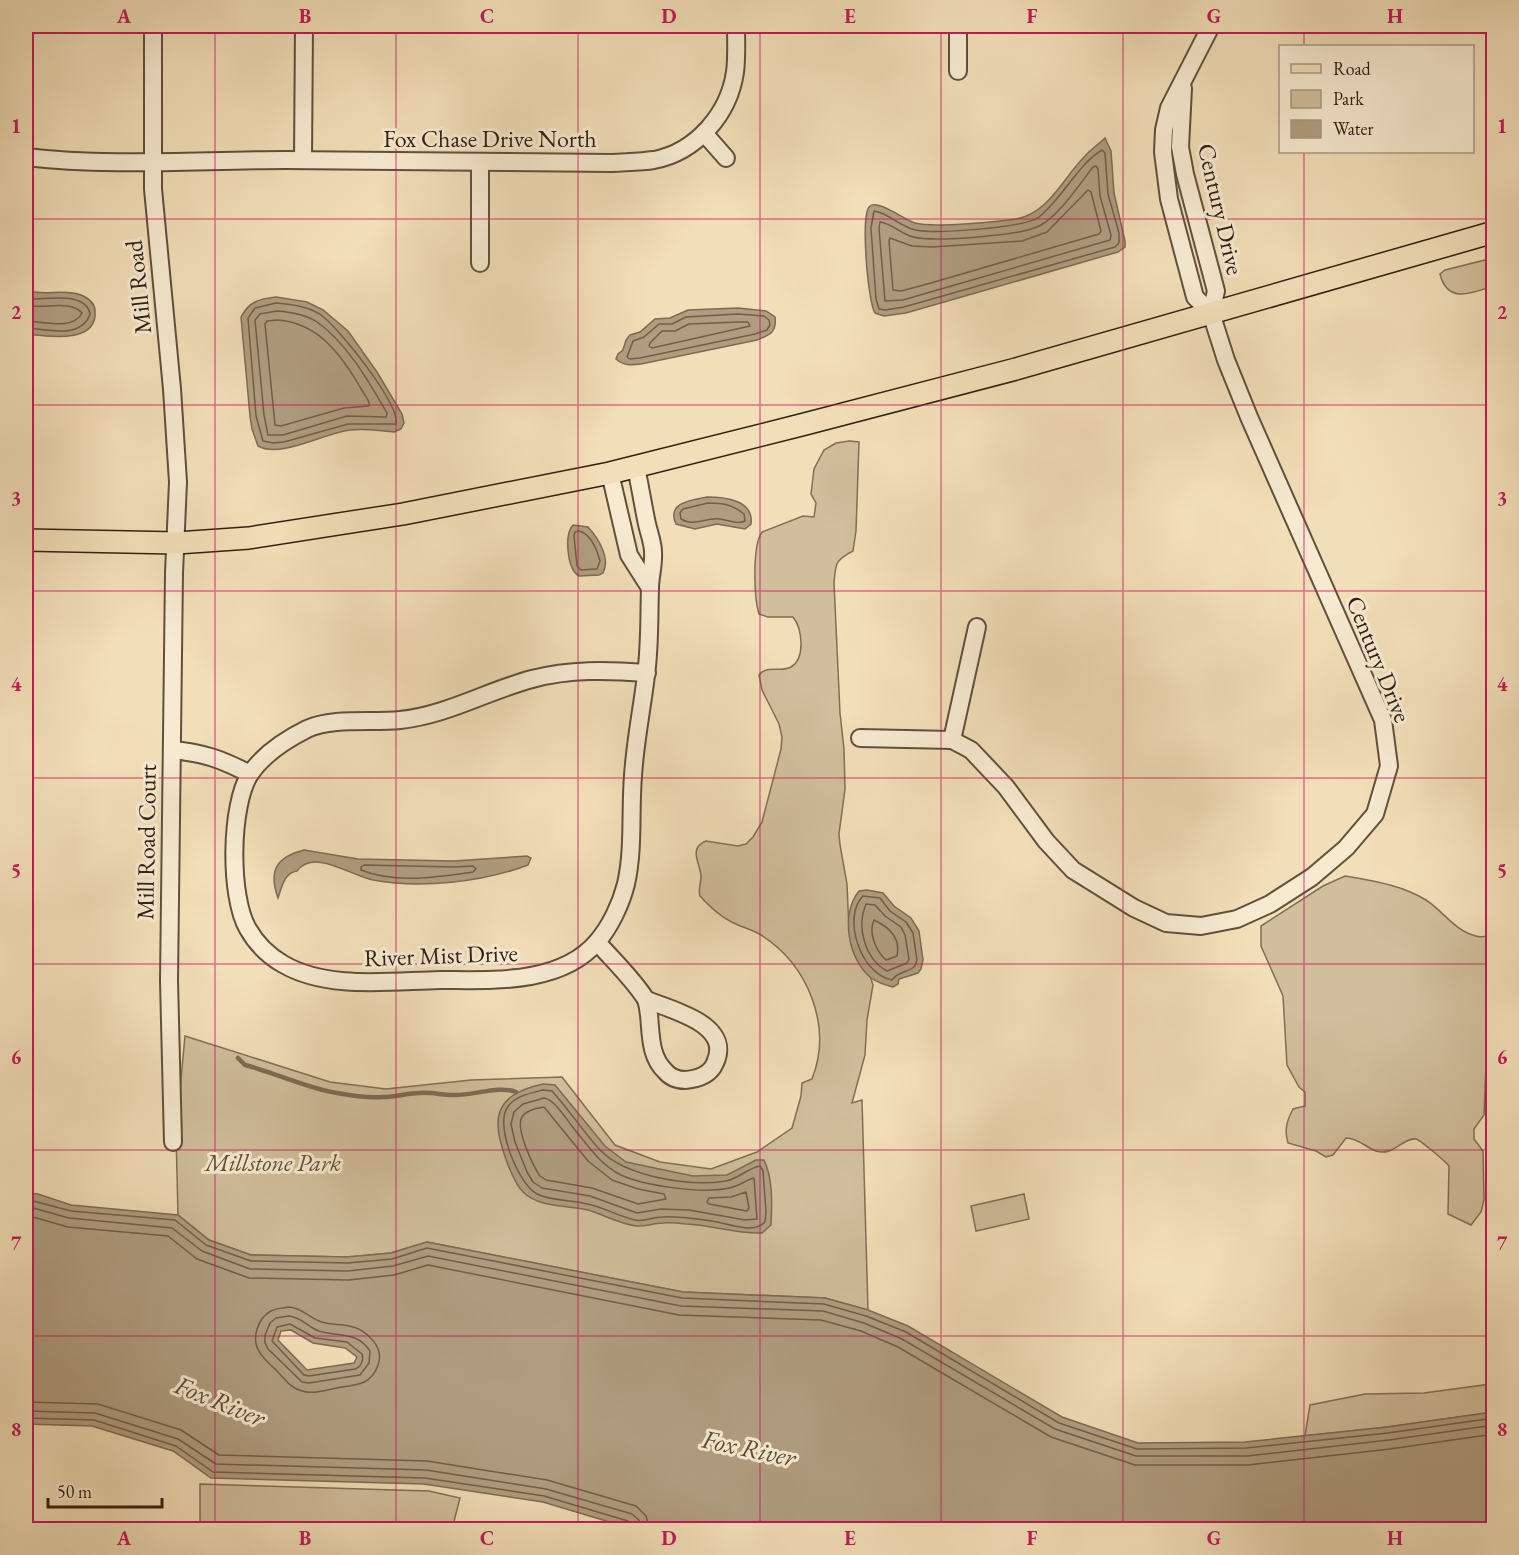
<svg xmlns="http://www.w3.org/2000/svg" width="1519" height="1555" font-family="'EB Garamond',serif">
<style>
.green{fill:#d1be9c;stroke:#806f57;stroke-width:1.5}
.water{fill:#b09d80;stroke:#7c6b54;stroke-width:1.5;fill-rule:evenodd}
.lines{fill:none;stroke-linecap:round;stroke-linejoin:round}
.shore{stroke:#705e49;stroke-width:1.5}
.stream{stroke:#7c6b54;stroke-width:4.5}
.minor-casing{stroke:#60503c;stroke-width:20}
.major-casing{stroke:#2f2012;stroke-width:24}
.minor{stroke:#f7ead1;stroke-width:16}
.major{stroke:#f2deb8;stroke-width:21}
.grid{fill:none;stroke:#c2185b;stroke-width:1.5;stroke-opacity:0.55}
.labels{text-anchor:middle;dominant-baseline:central;stroke-width:6;stroke-linejoin:round;paint-order:stroke}
.street-label{font-size:24px;fill:#2f2012;stroke:#f7ead1}
.park-label{font-size:24px;font-style:italic;fill:#604f3b;stroke:#f7ead1}
.water-label{font-size:26px;font-style:italic;fill:#5c4c38;stroke:#f7ead1}
.neatline{fill:none;stroke:#c2185b;stroke-width:2}
.grid-label{font-size:20px;text-anchor:middle;font-weight:bold;fill:#c2185b}
</style>
<rect width="100%" height="100%" fill="#f2deb8"/>
<filter id="stains"><feTurbulence type="fractalNoise" baseFrequency=".00333" numOctaves="4"/><feColorMatrix values="0 0 0 0 .2 0 0 0 0 .09 0 0 0 0 .02 0 0 0 .5 -.17"/></filter>
<radialGradient id="worn" r=".72"><stop offset=".6" stop-color="#630" stop-opacity="0"/><stop offset="1" stop-color="#630" stop-opacity=".3"/></radialGradient>
<g class="green">
<path d="M1493,258V289L1490,287C1470,294 1447,303 1440,274L1445,270Z"/>
<path d="M849,441L859,442L856,531L853,551C834,561 836,564 834,583L840,713L844,749L845,789L839,834L840,845L847,884L849,931L852,948L855,956L870,976L873,985L867,1020L865,1055L852,1103L862,1100L868,1310L825,1298L683,1292L427,1242L391,1253L347,1257L251,1255L209,1240L178,1215L176,1133L185,1036L330,1082L386,1089L471,1080L562,1077L615,1145L660,1162L711,1169L757,1152L792,1128L801,1096L802,1083L812,1079C833,1026 808,965 761,935C753,930 744,928 736,924C721,918 710,907 700,896C698,889 701,884 701,876C700,863 688,848 706,841L738,846L746,844L753,837L762,822L781,749L782,737L779,724L762,690L759,675C768,664 781,673 791,667C806,658 802,628 793,617H768L759,614C754,598 752,546 762,532L803,516L814,517L816,503L811,494L814,469L824,450L836,443Z"/>
<path d="M1345,876C1373,881 1402,885 1426,900C1443,911 1456,932 1476,936C1482,938 1489,936 1493,932V1412L1387,1427L1305,1436L1310,1405L1365,1394L1424,1393L1491,1384L1493,1065H1486L1484,1115L1474,1129V1139L1483,1151L1484,1200L1481,1212L1471,1225L1448,1214L1449,1166C1445,1161 1420,1140 1416,1139C1403,1137 1393,1157 1376,1151C1365,1147 1358,1138 1346,1138L1333,1155L1326,1157L1316,1151L1288,1143C1284,1130 1287,1120 1293,1109L1305,1106V1092L1299,1087L1287,1065L1283,996L1261,946V926L1323,886Z"/>
<path d="M1024,1194L1029,1219L976,1231L971,1206Z"/>
<path d="M200,1484L429,1491L460,1498L452,1529H200Z"/>
</g>
<g class="water">
<path d="M1105,138L1111,151L1114,193L1125,241V247L1118,252L906,313L884,316L875,313C868,303 860,213 870,206C878,199 906,221 915,223C932,228 996,222 1016,219C1049,213 1063,178 1085,156C1091,149 1099,144 1105,138Z"/>
<path d="M26,290C43,297 63,288 81,295C88,298 95,303 95,311C98,345 45,336 26,334Z"/>
<path d="M276,297L307,302L323,310L348,331L377,372L402,414L404,423L401,429L394,432C380,431 365,428 351,430C326,432 281,459 258,446L252,429L250,416L241,317C249,301 260,299 276,297Z"/>
<path d="M738,308L766,311L775,317C777,332 770,335 757,340L641,364C632,365 624,366 616,359L618,354L623,350L626,340L630,335L640,332L655,319L670,318L688,310Z"/>
<path d="M707,497C725,497 754,500 751,524L745,529L717,524L695,529L676,524C666,502 692,500 707,497Z"/>
<path d="M573,525L588,527C598,538 611,558 603,573L599,575L579,576C567,569 564,535 573,525Z"/>
<path d="M304,850L358,859L454,861L527,856L531,858L528,865C483,882 421,889 373,880C351,876 314,848 297,871C284,873 282,887 278,898C268,870 277,857 304,850Z"/>
<path d="M867,890L883,893L894,906L911,918L919,931L923,960L921,969L918,973L899,979L898,984L893,987C885,985 878,983 871,978C848,959 840,914 859,891Z"/>
<path d="M543,1084L555,1085L605,1146L626,1162L693,1176L727,1175L756,1160H764C773,1178 772,1205 771,1225L762,1233C736,1234 712,1225 686,1224C678,1223 670,1222 663,1223C653,1223 645,1227 636,1226C620,1224 604,1215 588,1210C568,1205 539,1208 523,1192C512,1181 498,1141 498,1125C497,1098 521,1089 543,1084Z"/>
<path d="M26,1193L38,1194L71,1205L178,1215L209,1240L251,1255L347,1257L391,1253L427,1242L683,1292L825,1298L868,1310L908,1326L1062,1417L1138,1443L1245,1442L1387,1427L1493,1412V1529L636,1530L543,1502L424,1484L211,1478L173,1451L92,1426L26,1424ZM291,1330L313,1343L345,1348L357,1357L354,1363L307,1370L278,1340L281,1331Z"/>
</g>
<g class="lines">
<g class="shore">
<path d="M1102,150L1105,153L1108,194L1119,233V243L1115,247L904,307L885,310L879,309L876,299L871,228L874,211C889,213 900,227 916,230C935,234 1025,228 1039,217C1062,199 1078,164 1102,150Z"/>
<path d="M1096,166L1098,169L1100,196L1111,235L1110,240L934,291L903,300L885,301L879,228L880,222C891,223 901,234 913,237C934,242 1023,236 1041,225C1061,213 1079,185 1093,167Z"/>
<path d="M1088,190L1091,192L1101,231L1099,234L931,283L901,291L893,290L889,241L890,238L912,246L932,247L1022,241L1047,232Z"/>
<path d="M26,297L33,299C49,299 86,292 90,314C81,340 46,329 26,328"/>
<path d="M276,303C291,304 308,306 321,315C339,328 400,404 396,424H348L284,442L273,443L263,441L256,416L248,318L255,308Z"/>
<path d="M26,305C42,310 70,299 82,313C73,331 42,321 26,321"/>
<path d="M277,311C290,312 305,314 317,322C347,343 369,382 387,413L386,417L347,416L283,435H268L264,415L255,320L260,314Z"/>
<path d="M738,314L764,316L769,320L770,325L767,330L755,334L640,358L630,359L627,357L633,341L644,337L659,324H672L686,317Z"/>
<path d="M277,320C325,323 347,365 369,402V406L344,408L281,426L275,425L265,324L267,321Z"/>
<path d="M738,322H748L750,326L652,348L649,346L650,343L662,331H675L689,324Z"/>
<path d="M708,503C722,503 732,504 744,514L745,521C737,525 730,520 720,519C706,517 694,527 681,519L680,513L683,509Z"/>
<path d="M579,531C591,534 597,550 600,561L597,569L581,570L577,566L574,536L575,532Z"/>
<path d="M364,865L454,867L473,866L476,869L473,872C437,877 396,884 361,870V867Z"/>
<path d="M863,896L880,898L890,911L906,922L913,933L917,960L915,966C908,973 898,971 892,980C860,974 842,917 863,896Z"/>
<path d="M866,904L875,905L885,916L901,927L905,935L909,959L907,963L887,971C865,959 856,927 866,904Z"/>
<path d="M874,920C889,927 901,938 897,956L886,960C876,951 868,933 874,920Z"/>
<path d="M543,1090L552,1091C569,1110 583,1131 599,1149C625,1177 690,1187 726,1181C738,1179 748,1168 760,1166L763,1171L766,1212L765,1222C752,1235 728,1223 712,1221C696,1219 679,1216 662,1217C653,1217 644,1222 635,1220C618,1216 603,1207 587,1204C572,1200 551,1201 537,1194C519,1185 495,1127 507,1108C514,1096 531,1093 543,1090Z"/>
<path d="M544,1098C556,1100 567,1121 575,1130C588,1146 601,1165 621,1175C645,1186 703,1194 729,1188C738,1187 746,1180 754,1178L757,1219L745,1220L689,1210L661,1209L637,1213L590,1196L542,1188L533,1182L527,1172L515,1142L511,1124L514,1112L523,1104Z"/>
<path d="M544,1107L588,1161L612,1180L638,1189L664,1194L666,1199L638,1204L592,1188L546,1180L540,1176C533,1166 515,1128 522,1117C526,1110 537,1108 544,1107Z"/>
<path d="M746,1192L749,1208L747,1211L709,1204L707,1202L709,1198L731,1197Z"/>
<path d="M26,1199L71,1211L175,1220L206,1245L251,1261L348,1263L392,1259L427,1248L682,1298L824,1304L866,1316L906,1332L1059,1423L1137,1449L1246,1448L1388,1433L1494,1418"/>
<path d="M26,1206L69,1218L172,1228L202,1251L250,1269L348,1271L393,1266L428,1256L681,1306L823,1311L864,1323L902,1339L1055,1429L1136,1456H1247L1389,1440L1494,1425"/>
<path d="M26,1215L68,1227L168,1236L197,1259L249,1278L349,1280L394,1275L428,1265L679,1315L821,1320L861,1331L898,1347L1051,1437L1135,1465H1248L1390,1449L1494,1434"/>
<path d="M289,1307C303,1308 309,1318 322,1322C330,1325 340,1324 349,1326C366,1329 385,1347 378,1365C372,1383 359,1385 342,1387C330,1389 314,1395 302,1391C291,1389 284,1378 277,1371C271,1365 263,1359 259,1351C251,1338 258,1318 271,1311C276,1308 283,1308 289,1307Z"/>
<path d="M289,1316C301,1317 308,1327 319,1331C338,1337 357,1331 370,1351L369,1363L360,1375L309,1383L302,1382L268,1349L265,1343V1335L270,1323L276,1318Z"/>
<path d="M290,1324L315,1338L347,1342L362,1354C364,1360 361,1367 355,1369L309,1376L304,1375L272,1341L277,1327Z"/>
<path d="M26,1402L98,1404L181,1430L219,1455L427,1461L547,1480L636,1506L646,1516L650,1530"/>
<path d="M26,1411L95,1413L178,1439L216,1464L426,1470L546,1489L632,1514L639,1520L641,1530"/>
<path d="M26,1418L94,1420L176,1446L213,1472L425,1478L544,1496L628,1521L632,1524L633,1530"/>
</g>
<path class="stream" d="M238,1058L245,1065C276,1073 306,1088 337,1093C353,1096 368,1098 383,1097C396,1097 408,1093 420,1093C431,1092 442,1095 453,1095C472,1096 500,1085 516,1092"/>
<g class="minor-casing">
<g id="minor">
<path d="M153,26V189L172,389L178,482L174,573L169,981L173,1142"/>
<path d="M958,71V26"/>
<path d="M1183,88L1180,147L1185,174L1216,291L1211,313"/>
<path d="M704,133L726,158"/>
<path d="M26,157C111,167 198,160 285,160C394,160 503,163 612,163C626,162 640,162 654,160C696,152 729,114 735,72C737,57 736,41 736,26"/>
<path d="M303,160L304,26"/>
<path d="M480,162V263"/>
<path d="M636,467C640,486 643,505 647,524C649,533 653,543 653,552C654,564 650,577 650,588C649,618 650,646 646,675C642,709 635,742 633,776C630,812 634,848 626,884C621,904 610,927 597,942C560,985 491,980 440,980C390,981 327,990 283,964C269,956 256,943 248,929C229,897 230,805 250,774C263,755 287,739 307,729C333,717 372,723 400,720C447,715 487,691 532,679C570,669 607,670 647,673"/>
<path d="M610,473L629,555L650,588"/>
<path d="M860,738L952,740L971,750L1006,787L1046,841L1073,870L1134,908L1166,923L1201,926L1237,919L1270,904L1312,877L1346,848L1375,814L1389,766L1383,720L1249,417L1226,360L1211,313L1195,297L1169,199L1163,152L1164,130L1169,108L1211,26"/>
<path d="M952,740L977,627"/>
<path d="M172,750C204,753 221,759 250,774"/>
<path d="M597,942C613,960 632,978 645,998C648,1003 648,1010 649,1015C651,1035 650,1057 665,1071C670,1077 677,1080 685,1080C698,1079 710,1075 715,1063C733,1024 671,1010 647,1000"/>
</g>
</g>
<g class="major-casing">
<path id="major" d="M26,540L177,543L249,538L403,514L610,473L805,424L1016,369L1494,232"/>
</g>
<use href="#minor" class="minor"/>
<use href="#major" class="major"/>
</g>
<path class="grid" d="M215,26V1530M396,26V1530M578,26V1530M760,26V1530M941,26V1530M1123,26V1530M1304,26V46M1304,152V1530M26,219H1494M26,405H1494M26,591H1494M26,778H1494M26,964H1494M26,1150H1494M26,1336H1494"/>
<g class="labels">
<g class="street-label">
<text x="490" y="138">Fox Chase Drive North</text>
<text transform="translate(1221 209) rotate(77)">Century Drive</text>
<text transform="translate(138 287) rotate(-96)">Mill Road</text>
<text transform="translate(1379 659) rotate(68)">Century Drive</text>
<text transform="translate(146 842) rotate(-89)">Mill Road Court</text>
<text transform="translate(441 955) rotate(-2)">River Mist Drive</text>
</g>
<g class="park-label">
<text x="273" y="1162">Millstone Park</text>
</g>
<g class="water-label">
<text transform="translate(220 1401) rotate(22)">Fox River</text>
<text transform="translate(749 1448) rotate(12)">Fox River</text>
</g>
</g>
<rect width="1519" height="1555" fill="none" stroke="#f2deb8" stroke-width="66"/>
<rect x="1279" y="45" width="195" height="108" fill="#f7ead1" stroke="#a79985" stroke-width="1.5"/>
<rect x="1291" y="64" width="30" height="9" fill="#f2deb8" stroke="#a79985" stroke-width="1.5"/>
<text x="1333" y="75" font-size="18" fill="#2f2012">Road</text>
<rect x="1291" y="90" width="30" height="18" fill="#d1be9c" stroke="#a79985" stroke-width="1.5"/>
<text x="1333" y="105" font-size="18" fill="#2f2012">Park</text>
<rect x="1291" y="120" width="30" height="18" fill="#b09d80" stroke="#a79985" stroke-width="1.5"/>
<text x="1333" y="135" font-size="18" fill="#2f2012">Water</text>
<path d="M48 1498v9h114v-9" fill="none" stroke="#2f2012" stroke-width="3"/>
<text x="57" y="1498" font-size="18" fill="#2f2012" stroke="#f7ead1" stroke-width="4.5" paint-order="stroke">50 m</text>
<rect x="33" y="33" width="1453" height="1489" class="neatline"/>
<g class="grid-label">
<text x="124" y="23">A</text>
<text x="305" y="23">B</text>
<text x="487" y="23">C</text>
<text x="669" y="23">D</text>
<text x="850" y="23">E</text>
<text x="1032" y="23">F</text>
<text x="1214" y="23">G</text>
<text x="1395" y="23">H</text>
<text x="16" y="133">1</text>
<text x="1502" y="133">1</text>
<text x="16" y="319">2</text>
<text x="1502" y="319">2</text>
<text x="16" y="505">3</text>
<text x="1502" y="505">3</text>
<text x="16" y="691">4</text>
<text x="1502" y="691">4</text>
<text x="16" y="877">5</text>
<text x="1502" y="877">5</text>
<text x="16" y="1064">6</text>
<text x="1502" y="1064">6</text>
<text x="16" y="1250">7</text>
<text x="1502" y="1250">7</text>
<text x="16" y="1436">8</text>
<text x="1502" y="1436">8</text>
<text x="124" y="1545">A</text>
<text x="305" y="1545">B</text>
<text x="487" y="1545">C</text>
<text x="669" y="1545">D</text>
<text x="850" y="1545">E</text>
<text x="1032" y="1545">F</text>
<text x="1214" y="1545">G</text>
<text x="1395" y="1545">H</text>
</g>
<rect width="100%" height="100%" filter="url(#stains)"/>
<rect width="100%" height="100%" fill="url(#worn)"/>
</svg>
